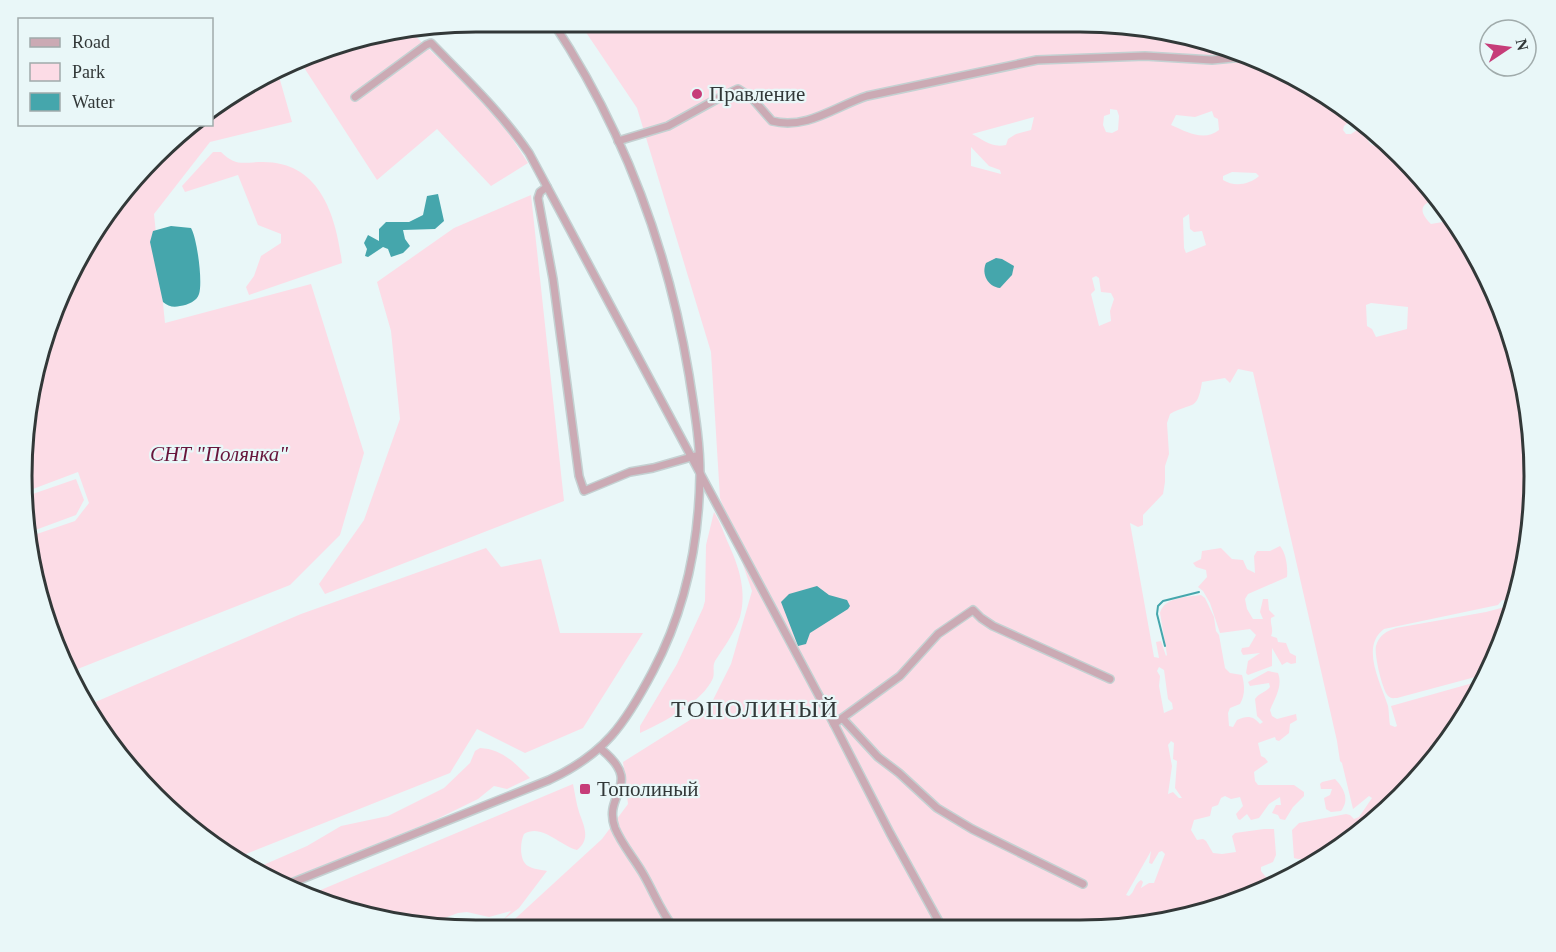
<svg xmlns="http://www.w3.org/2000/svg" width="1556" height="952" font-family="'Times New Roman',serif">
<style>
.green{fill:#fcdce6;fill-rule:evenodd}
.water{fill:#45a6ac}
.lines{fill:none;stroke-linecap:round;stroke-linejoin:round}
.stream{stroke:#45a6ac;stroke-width:2}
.minor-casing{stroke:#c4d1d2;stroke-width:10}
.minor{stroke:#cbaab4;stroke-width:7}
.poi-dot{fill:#c63d79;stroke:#e9f7f8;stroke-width:2}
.labels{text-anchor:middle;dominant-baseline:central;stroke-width:4.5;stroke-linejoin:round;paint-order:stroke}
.poi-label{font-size:21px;fill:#323838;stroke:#e9f7f8;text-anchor:start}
.park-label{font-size:21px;font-style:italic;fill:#67153b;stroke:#e9f7f8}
.quarter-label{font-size:24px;letter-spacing:1.5px;fill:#323838;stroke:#e9f7f8}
.rim{fill:none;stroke:#323838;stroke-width:3}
</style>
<rect width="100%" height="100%" fill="#e9f7f8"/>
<g class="green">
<path d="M579,22L869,23L870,28L886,23L1139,25L1254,56L1357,115L1344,126L1343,130L1346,134H1351L1357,130C1374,139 1362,149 1390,146L1422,176L1438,199C1421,203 1417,210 1431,224L1454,220L1474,248L1511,329L1531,416L1534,505L1517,601L1502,600L1498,605L1384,629C1360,647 1381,683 1388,706C1389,711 1389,719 1390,725L1395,727L1397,726L1391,706L1487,679L1453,734L1440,737H1451L1441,753L1412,783L1408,780L1405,781L1389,799L1378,807L1376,817L1361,828V832L1322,860C1312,858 1303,861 1294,858L1292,830L1299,823L1346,814L1350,815L1354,819L1359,817L1372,798L1369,796L1353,809L1342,763L1340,761L1337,741L1253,372L1238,369L1230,383L1225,378L1202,382C1197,413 1192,401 1170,414L1167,423L1169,454L1165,466V482L1163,494L1143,515V525L1138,527L1130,523L1154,657L1159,658L1156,642L1161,641L1166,656L1167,655L1160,613C1164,597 1187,597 1201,595L1205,598L1214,617L1216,631L1219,635L1225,668L1230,673L1242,675C1245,686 1245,695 1240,704L1230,708L1228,713L1229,726L1233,727L1237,720C1247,716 1252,715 1260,724L1263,722L1257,716L1255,699C1259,693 1266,692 1270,687L1269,683L1250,686L1248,682L1268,671L1278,673C1283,686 1275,698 1270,710L1272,716L1277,719L1296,714L1297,720L1290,724L1289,733L1279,741L1276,740L1275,737L1258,743L1261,756L1265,758L1268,762L1254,772L1255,781L1258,785H1294L1304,792V796L1293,807L1285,820L1280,819L1278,815L1272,813L1276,805H1281L1280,797L1269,804L1259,818L1251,820L1247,814L1240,820L1238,819L1236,814L1243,806L1240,797L1231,799L1225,796L1221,798L1218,805L1212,807L1210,816L1194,820L1191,830L1197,840L1203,839L1206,841L1213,853L1222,854L1236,852L1232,836L1235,833L1264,829H1274L1276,855L1273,862L1261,867V871L1270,882L1267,887L1198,915L1128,927V923L1117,927L1110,923L1106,930L505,928L602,839L628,804L623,762L709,708L731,664L752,591L720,498L711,352L637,108ZM1110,109L1117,110L1119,116L1118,130L1112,133L1106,132L1103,125L1104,116L1110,114ZM1212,111L1214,117L1218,119L1219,130C1204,142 1187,132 1171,125L1176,115L1195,117ZM1034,117L1031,130L1016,134L1008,139L1006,145C991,148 984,140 972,134ZM971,147L989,166L1000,170L1001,174L971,166ZM1232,172L1256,173L1259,176C1249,185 1234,187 1223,180V176ZM1189,214L1190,229L1194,232L1202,231L1206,245L1186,253L1184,248L1183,218ZM1096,276L1099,278L1101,292L1111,293L1114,299L1110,311L1111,321L1099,326L1091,294L1095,290L1092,278ZM1371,303L1408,307L1407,329L1376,337L1372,329L1367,326L1366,305ZM1159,667L1164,670L1168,699L1172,703L1173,709L1164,713L1159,686L1160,676L1157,671ZM1171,741L1174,743L1173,759L1177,761L1175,788L1182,798H1179L1173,792L1168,794L1172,766L1168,745ZM1151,851L1149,863L1152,864L1159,852L1162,851L1165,854L1154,883H1149L1141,888L1143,882L1141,880C1134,884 1135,892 1129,896L1126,895Z"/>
<path d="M411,32L495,112L528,163L491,186L437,129L377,180L303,66L302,60L330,45Z"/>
<path d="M278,73L292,122L210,142L154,214L165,323L311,284L364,453L340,535L290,585L70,672L45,622L31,536L75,521L89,503L78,472L25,492L21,476L45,330L98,223L190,125L212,124V108Z"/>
<path d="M213,152H221C236,167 243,162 263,162C320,162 336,215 342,263L249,295L246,287L254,276L261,256L281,243V234L258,225L238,175L185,192L182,186Z"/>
<path d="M531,195L564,501L325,594L319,584L364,520L400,419L391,331L377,282L454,228Z"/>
<path d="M76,479L84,500L76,515L30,532L24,497Z"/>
<path d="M714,512C721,523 724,534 729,545C739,567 747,592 740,617C735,632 724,647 715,661C712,667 715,672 713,678C703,702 662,723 640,733V726L677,664L703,608L705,601L706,545Z"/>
<path d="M1280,546C1286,553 1288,567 1287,577L1248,594L1245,599L1247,609L1253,619H1263L1260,612L1263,599H1268L1269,610L1275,616L1271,618C1270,625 1274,629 1271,636L1277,638L1278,642L1286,643L1290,653L1296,656V663L1291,664L1287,662L1282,665L1272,648V666L1248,675L1246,673L1248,661L1260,653L1243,655L1241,651L1242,648L1249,647L1256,635L1250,629L1220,633L1210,603L1203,591L1198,587L1207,577L1206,570L1196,567L1193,563L1201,559L1202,551L1221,548L1232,559L1243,560L1247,569L1255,573L1254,556L1257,551H1270Z"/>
<path d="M486,548L501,567L541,559L560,633H643L583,728L525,753L477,729L450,773L236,858L199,837L98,729L86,706L301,614Z"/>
<path d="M1516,604L1490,673L1397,698C1392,698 1392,699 1388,696C1382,689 1374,654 1376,646C1379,635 1387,631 1396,628L1486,612Z"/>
<path d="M480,748C502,749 515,763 530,778L507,789L494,786L478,799L433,821L279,883L254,869L307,846L341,826L388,816L444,788L470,763L475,751Z"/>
<path d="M1335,779C1344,788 1350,800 1341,811L1331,812L1326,809L1324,798L1330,795L1332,789H1321L1320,784L1322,782Z"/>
<path d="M573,784C575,793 576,803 579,812C584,826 591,839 577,850C560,846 542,823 524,834C520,842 519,861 528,866C533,869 542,870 547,871L519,908L503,920L511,911L489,917L467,912L458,913L439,920L430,927H417L304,897Z"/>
</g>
<g class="water">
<path d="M438,194L444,221L435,229L403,230L405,239L410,246L403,253L391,257L388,249L383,247L368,257L365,256L367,249L364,243L368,235L379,241V229L386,222H409L423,215L427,196Z"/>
<path d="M171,226L191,228C197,238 203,282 199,294C197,301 188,305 180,306C173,308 168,306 163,302L150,242L153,231Z"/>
<path d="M996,258L1002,259L1014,266L1012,275L1000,288C988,287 981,274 986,263Z"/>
<path d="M817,586L829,595L847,600L850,606L848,609L810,633L806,644L798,646L781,602L789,594Z"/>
</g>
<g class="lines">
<path class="stream" d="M1165,646L1157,614L1158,606L1163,601L1199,592"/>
<g class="minor-casing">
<g id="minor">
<path d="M355,97L426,45L431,43C466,79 501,112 529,153L834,724L890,833L943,929"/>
<path d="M618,141L668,126L717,99L738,89L751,97L772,121C807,130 836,106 867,96L1037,60L1145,56L1212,60L1254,56"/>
<path d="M547,187L540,192L538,198L553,279L579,476L584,491L630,472L653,468L695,456"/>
<path d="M843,719L878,757L899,773L937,808L972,829L1083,884"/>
<path d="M834,724L900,676L938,634L973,610L981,618L993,626L1110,679"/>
<path d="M601,749C645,785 602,793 615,828C621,843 633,857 642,872C653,890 660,911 674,928"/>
<path d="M284,886L549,780C605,754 625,724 653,671C685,611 699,542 700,474C700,440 694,408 689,375C668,249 623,128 552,21"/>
</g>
</g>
<use href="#minor" class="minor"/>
</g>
<g class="poi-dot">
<circle cx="697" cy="94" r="6"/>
<rect x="579" y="783" width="12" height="12" rx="3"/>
</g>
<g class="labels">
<g class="poi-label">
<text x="709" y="94">Правление</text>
<text x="597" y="789">Тополиный</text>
</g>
<g class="park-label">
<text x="219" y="454">СНТ "Полянка"</text>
</g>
<g class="quarter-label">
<text x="755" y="709">ТОПОЛИНЫЙ</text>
</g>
</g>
<path d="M0 0H1556V952H0ZM476 32H1080A444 444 0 0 1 1524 476V476A444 444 0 0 1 1080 920H476A444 444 0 0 1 32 476V476A444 444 0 0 1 476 32Z" fill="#e9f7f8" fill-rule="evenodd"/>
<path class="rim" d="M476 32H1080A444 444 0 0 1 1524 476V476A444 444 0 0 1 1080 920H476A444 444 0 0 1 32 476V476A444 444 0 0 1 476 32Z"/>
<rect x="18" y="18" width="195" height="108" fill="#e9f7f8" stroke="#a0abab" stroke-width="1.5"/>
<rect x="30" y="38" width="30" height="9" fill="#cbaab4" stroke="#a0abab" stroke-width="1.5"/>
<text x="72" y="48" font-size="18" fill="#323838">Road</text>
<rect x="30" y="63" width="30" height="18" fill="#fcdce6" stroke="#a0abab" stroke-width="1.5"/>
<text x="72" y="78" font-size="18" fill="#323838">Park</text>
<rect x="30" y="93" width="30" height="18" fill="#45a6ac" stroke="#a0abab" stroke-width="1.5"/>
<text x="72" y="108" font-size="18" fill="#323838">Water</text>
<g transform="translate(1508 48) rotate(77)"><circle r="28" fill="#e9f7f8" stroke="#a0abab" stroke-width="1.5"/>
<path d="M0-4.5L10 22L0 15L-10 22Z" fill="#c63d79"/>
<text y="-9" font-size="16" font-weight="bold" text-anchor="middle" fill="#323838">N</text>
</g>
</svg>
